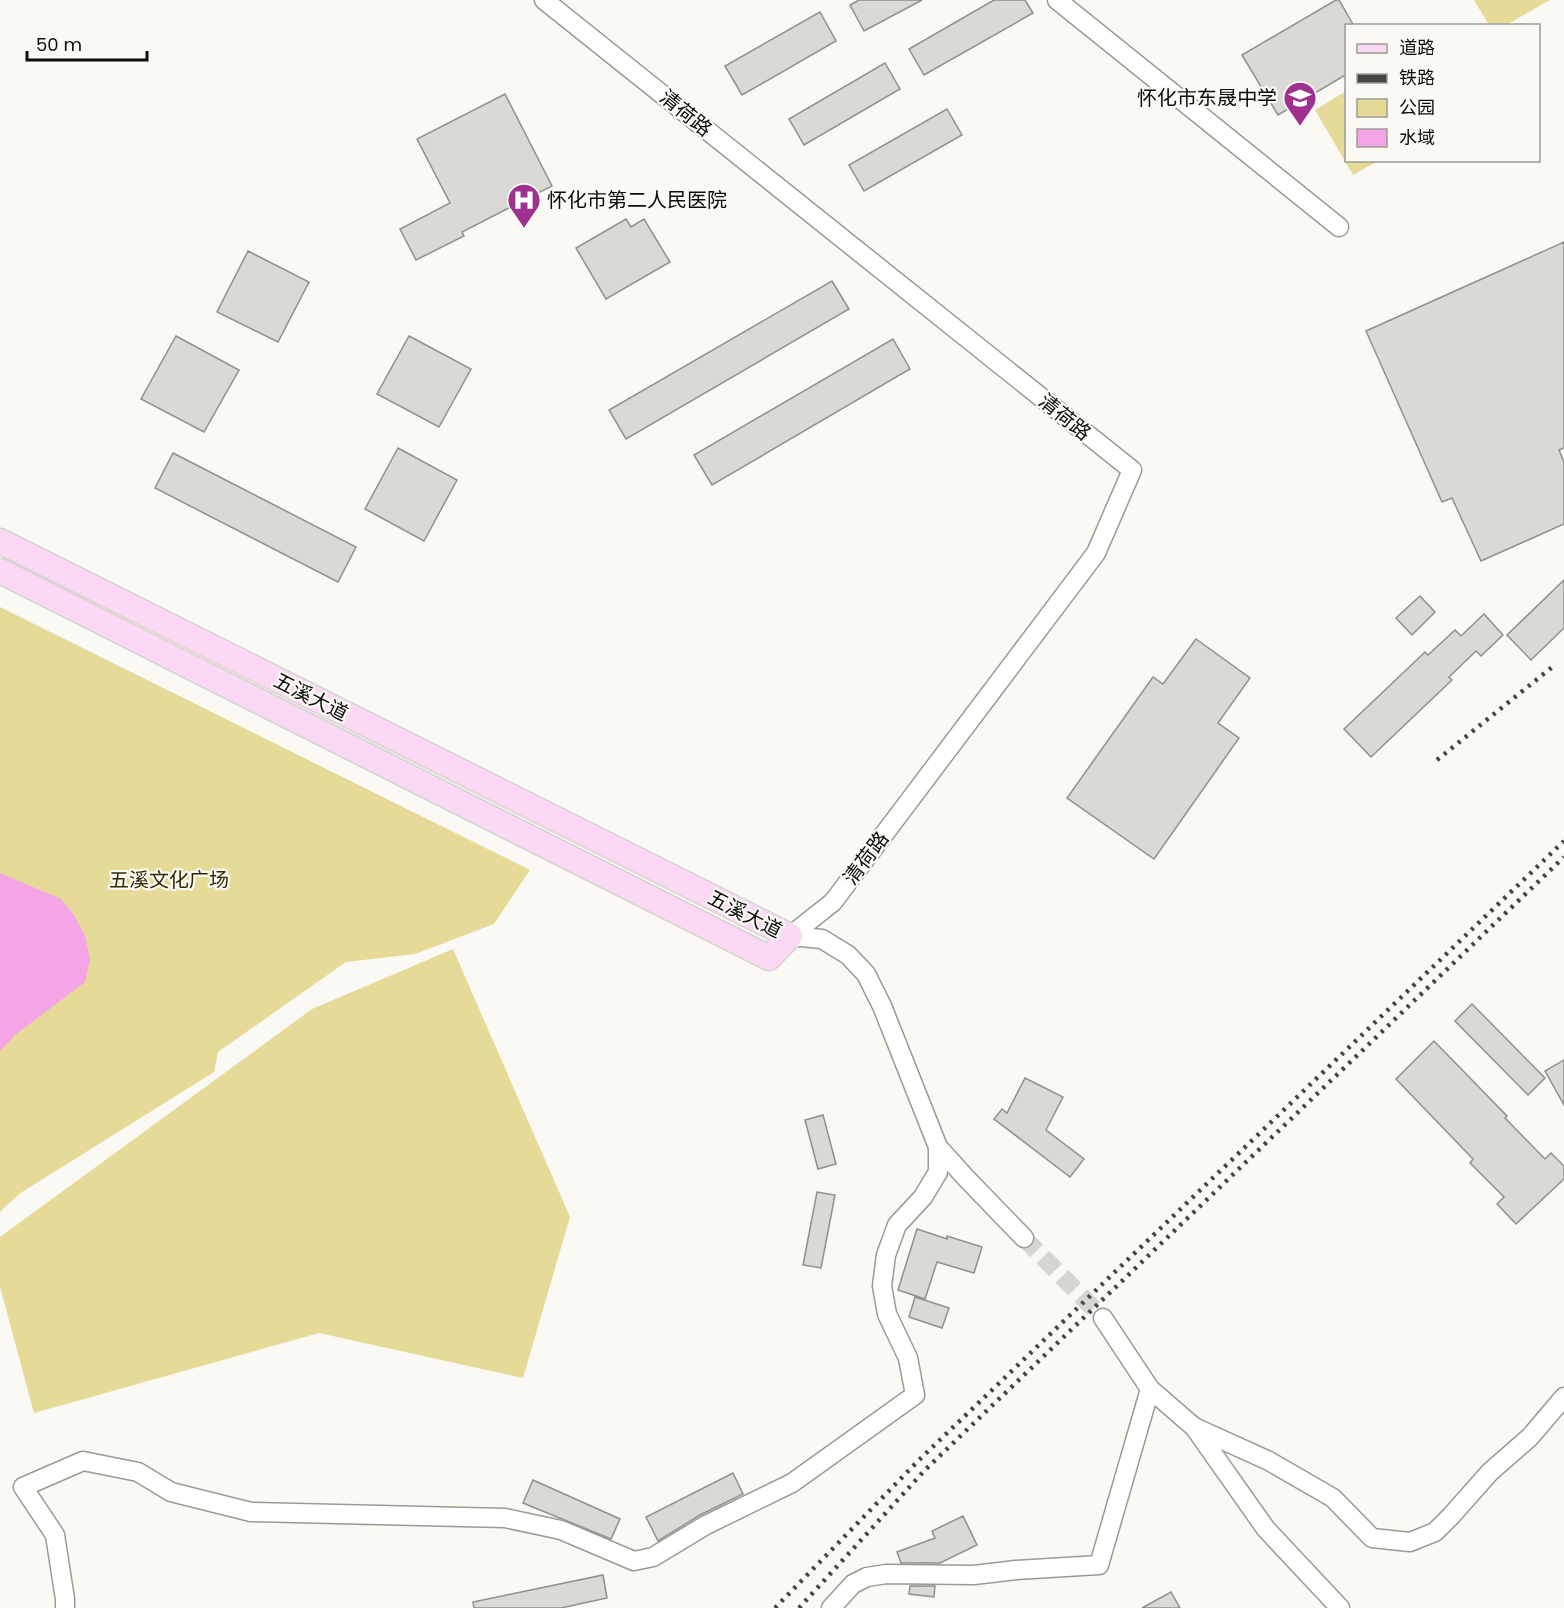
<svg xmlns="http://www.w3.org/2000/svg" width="1564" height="1608" font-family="Poppins,'Noto Sans SC',sans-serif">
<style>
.green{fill:#e6da98}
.water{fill:#f5a4e5}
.building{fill:#dad9d4;stroke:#90908b;stroke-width:1.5}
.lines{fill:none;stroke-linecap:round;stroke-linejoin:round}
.minor-tunnel{stroke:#d6d5d1;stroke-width:18;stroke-dasharray:18 9;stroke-linecap:butt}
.minor-casing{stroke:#9b9a95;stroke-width:21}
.major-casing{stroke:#d3d3d3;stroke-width:27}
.minor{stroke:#fff;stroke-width:18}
.major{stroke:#fbd9f4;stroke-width:24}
.rail{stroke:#454542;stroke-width:4.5;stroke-dasharray:3 6;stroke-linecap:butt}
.labels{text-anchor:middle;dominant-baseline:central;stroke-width:4.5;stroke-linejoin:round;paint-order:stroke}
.poi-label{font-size:20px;fill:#0c0c0a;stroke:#faf9f4;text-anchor:end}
.street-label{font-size:20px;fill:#0c0c0a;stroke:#faf9f4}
.park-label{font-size:20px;fill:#332b00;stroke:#faf9f4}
</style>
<rect width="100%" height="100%" fill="#faf9f4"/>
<g class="green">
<path d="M1474,0H1550L1506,25H1489Z"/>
<path d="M1346,91V160L1378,161L1353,175L1315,110Z"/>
<path d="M0,607L530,870L494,924L415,954L346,962L218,1052L214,1072L19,1194L0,1212Z"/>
<path d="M453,949L570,1217L523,1378L319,1333L34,1413L0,1287V1237L312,1009Z"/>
</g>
<path class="water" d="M0,873L61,899L74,915L85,936L90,959L85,982L15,1035L0,1051Z"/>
<g class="building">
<path d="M859,0H922L864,31L850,5Z"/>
<path d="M994,0H1025L1033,13L924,75L909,49Z"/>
<path d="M1336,0H1339L1354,26H1347V74L1278,115L1242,55Z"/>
<path d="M820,12L836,41L742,95L725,66Z"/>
<path d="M885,63L900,89L804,145L789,119Z"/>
<path d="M505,94L552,186L462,232L464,236L416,260L400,229L450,203L417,139Z"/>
<path d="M947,109L962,135L864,191L849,165Z"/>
<path d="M626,219L631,227L644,219L670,262L606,299L576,248Z"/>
<path d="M1564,242V448L1559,450L1564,462V524L1481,561L1452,498L1442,502L1366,331Z"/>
<path d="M248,251L309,282L278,342L217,312Z"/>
<path d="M832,281L849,309L626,439L609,410Z"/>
<path d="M176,336L239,370L204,432L141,399Z"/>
<path d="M409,336L471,369L439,427L377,394Z"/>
<path d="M893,339L910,369L712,485L694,455Z"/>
<path d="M398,448L457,480L424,541L365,509Z"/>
<path d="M173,453L356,547L338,582L155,488Z"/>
<path d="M1564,580V628L1531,660L1507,635Z"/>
<path d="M1420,596L1435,612L1412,635L1396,618Z"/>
<path d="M1484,614L1503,635L1481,656L1476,651L1449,677L1452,680L1371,757L1344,729L1425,652L1428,655L1455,630L1461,636Z"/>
<path d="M1196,639L1250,678L1218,723L1239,738L1154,859L1067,798L1153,677L1163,684Z"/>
<path d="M1472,1004L1545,1078L1528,1095L1455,1021Z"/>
<path d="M1434,1041L1507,1116L1505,1118L1545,1159L1551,1153L1564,1166V1179L1516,1224L1497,1204L1504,1197L1470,1163L1473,1159L1396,1079Z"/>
<path d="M1564,1060V1105L1545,1071Z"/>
<path d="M1025,1078L1063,1097L1046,1130L1084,1159L1070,1177L994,1119L1002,1109L1007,1113Z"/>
<path d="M823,1115L836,1164L818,1169L805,1120Z"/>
<path d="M817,1192L835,1195L821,1268L803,1265Z"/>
<path d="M917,1229L947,1239V1236L982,1247L974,1273L937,1262L925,1299L898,1290Z"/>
<path d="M915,1297L949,1308L942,1328L909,1317Z"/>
<path d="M733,1473L743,1494L700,1515L658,1541L646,1517Z"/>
<path d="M533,1480L620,1519L611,1539L523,1503Z"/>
<path d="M963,1516L977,1545L940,1563H901L897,1552L935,1538L932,1531Z"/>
<path d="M603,1575L607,1598L561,1608H474L473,1602Z"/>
<path d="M910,1586H935L934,1597L909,1594Z"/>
<path d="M1171,1592L1180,1608H1142Z"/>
</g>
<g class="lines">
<path class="minor-tunnel" d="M1024,1238L1103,1318"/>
<g class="minor-casing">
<g id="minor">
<path d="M544,0L1132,470L1096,553L833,902L790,936"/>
<path d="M1057,0L1339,227"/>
<path d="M790,936L822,939L848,955L866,974L882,1006L938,1147L966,1178L1024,1238"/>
<path d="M1103,1318L1150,1389L1194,1427L1266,1529L1340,1608"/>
<path d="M1194,1427L1269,1461L1333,1498L1372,1538L1410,1542L1435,1532L1451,1516L1490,1472L1530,1437L1564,1397"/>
<path d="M65,1608V1599L55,1535L23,1487L83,1461L138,1472L171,1492L251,1512L505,1518L561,1530L634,1561L653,1557L706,1525L792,1483L915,1395L908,1358L887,1314L882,1286L886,1255L897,1225L923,1197L938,1172V1147"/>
<path d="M831,1608L853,1584L867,1577L886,1574L974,1575L1016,1570L1099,1565L1150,1389"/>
</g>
</g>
<g class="major-casing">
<path id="major" d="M0,541L790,936L769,958L0,571"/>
</g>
<use href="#minor" class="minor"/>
<use href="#major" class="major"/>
<g class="rail">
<path d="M1437,760L1556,664"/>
<path d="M775,1608L919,1460L1564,841"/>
<path d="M799,1608L925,1470L1564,857"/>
</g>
</g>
<defs>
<g id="school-pin" transform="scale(1.725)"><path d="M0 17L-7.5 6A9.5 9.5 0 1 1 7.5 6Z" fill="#9e3090" stroke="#faf9f4"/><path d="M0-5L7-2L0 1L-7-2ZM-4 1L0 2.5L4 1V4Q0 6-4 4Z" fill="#fff"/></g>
<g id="hospital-pin" transform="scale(1.725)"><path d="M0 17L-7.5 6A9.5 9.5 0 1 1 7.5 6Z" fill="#9e3090" stroke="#faf9f4"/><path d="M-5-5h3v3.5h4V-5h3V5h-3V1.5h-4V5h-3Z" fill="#fff"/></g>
</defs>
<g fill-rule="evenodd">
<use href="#school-pin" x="1300" y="98"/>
<use href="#hospital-pin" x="524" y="200"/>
</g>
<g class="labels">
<g class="poi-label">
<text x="1277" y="98">怀化市东晟中学</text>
<text x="547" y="200" text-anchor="start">怀化市第二人民医院</text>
</g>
<g class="street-label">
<text transform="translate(686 113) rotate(39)">清荷路</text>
<text transform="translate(1065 417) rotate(39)">清荷路</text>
<text transform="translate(311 697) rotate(27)">五溪大道</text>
<text transform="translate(866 858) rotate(-53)">清荷路</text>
<text transform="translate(745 914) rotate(27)">五溪大道</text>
</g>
<g class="park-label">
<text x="169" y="880">五溪文化广场</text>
</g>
</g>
<rect x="1345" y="24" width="195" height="138" fill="#faf9f4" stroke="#9b9a96" stroke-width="1.5"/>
<rect x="1357" y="44" width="30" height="9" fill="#fbd9f4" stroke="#9b9a96" stroke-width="1.5"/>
<text x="1399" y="54" font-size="18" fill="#0c0c0a">道路</text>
<rect x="1357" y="74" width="30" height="9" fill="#454542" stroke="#9b9a96" stroke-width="1.5"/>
<text x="1399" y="84" font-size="18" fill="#0c0c0a">铁路</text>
<rect x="1357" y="99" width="30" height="18" fill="#e6da98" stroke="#9b9a96" stroke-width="1.5"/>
<text x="1399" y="114" font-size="18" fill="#0c0c0a">公园</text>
<rect x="1357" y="129" width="30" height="18" fill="#f5a4e5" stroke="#9b9a96" stroke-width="1.5"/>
<text x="1399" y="144" font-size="18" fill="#0c0c0a">水域</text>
<path d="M27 51v9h120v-9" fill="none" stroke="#0c0c0a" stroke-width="3"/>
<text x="36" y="51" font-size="18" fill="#0c0c0a" stroke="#faf9f4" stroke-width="4.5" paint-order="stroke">50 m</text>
</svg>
